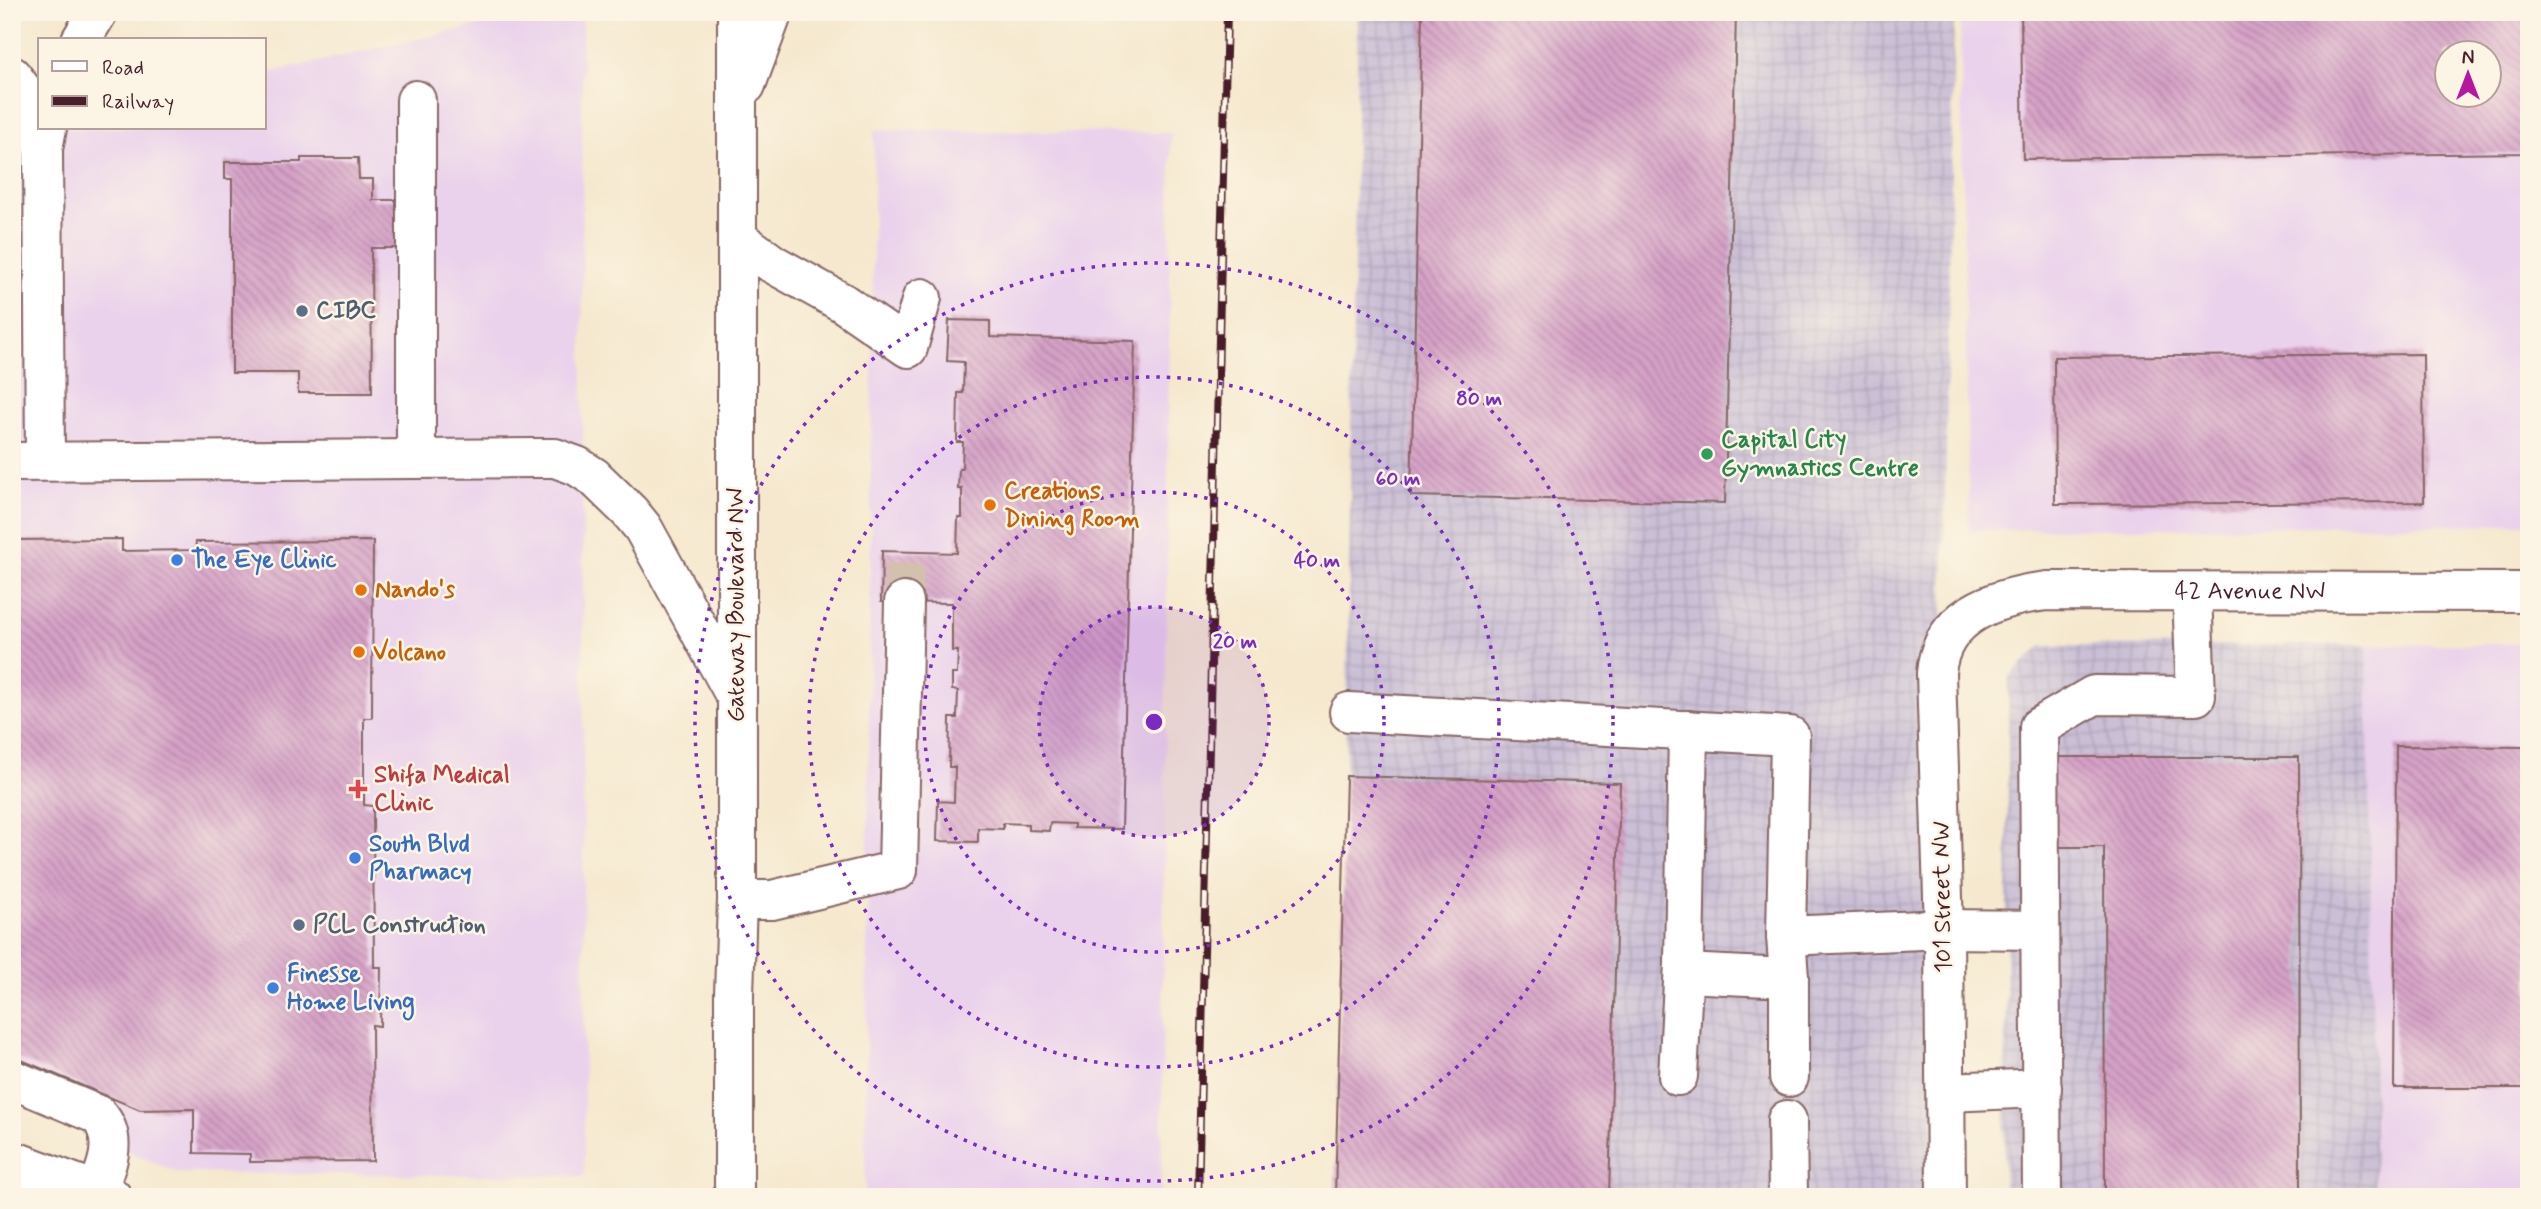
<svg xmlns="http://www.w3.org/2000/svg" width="2541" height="1209" font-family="Mynerve,sans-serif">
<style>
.built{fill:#ead1ec;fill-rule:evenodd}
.industrial{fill:url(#industrial-grid)}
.building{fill:url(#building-back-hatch);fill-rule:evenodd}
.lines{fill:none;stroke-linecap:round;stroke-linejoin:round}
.minor-tunnel{stroke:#d3c0ad;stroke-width:38;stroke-dasharray:38 19;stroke-linecap:butt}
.minor-casing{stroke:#866564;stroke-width:42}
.highway-casing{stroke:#866564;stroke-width:42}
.minor{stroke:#fff;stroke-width:38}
.highway{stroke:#fff;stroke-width:38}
.rail-casing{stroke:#4a1f2b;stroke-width:8}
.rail{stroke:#fcf5e5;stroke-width:5;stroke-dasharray:16;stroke-linecap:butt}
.ring{fill:none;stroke:#7b2cbf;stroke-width:3.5;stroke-dasharray:3.5 7}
.service-dot{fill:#5c6f8a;stroke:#fcf5e5;stroke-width:2.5}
.leisure-dot{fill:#2e9e5b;stroke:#fcf5e5;stroke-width:2.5}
.food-dot{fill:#e8710a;stroke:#fcf5e5;stroke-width:2.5}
.shop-dot{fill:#3f7fe0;stroke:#fcf5e5;stroke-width:2.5}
.health-dot{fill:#e0444e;stroke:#fcf5e5;stroke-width:2.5}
.labels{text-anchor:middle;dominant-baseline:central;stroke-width:5;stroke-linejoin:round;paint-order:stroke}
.service-label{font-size:24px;font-weight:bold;fill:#4e5e75;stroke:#fcf5e5;text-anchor:start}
.leisure-label{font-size:24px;font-weight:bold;fill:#27864d;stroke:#fcf5e5;text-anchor:start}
.food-label{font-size:24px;font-weight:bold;fill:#c56008;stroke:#fcf5e5;text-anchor:start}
.shop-label{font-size:24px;font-weight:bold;fill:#366cbe;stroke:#fcf5e5;text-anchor:start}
.street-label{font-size:24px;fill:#4a1f2b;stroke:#fcf5e5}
.health-label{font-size:24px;font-weight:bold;fill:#be3a42;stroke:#fcf5e5;text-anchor:start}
.centre{fill:#7b2cbf;stroke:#fcf5e5;stroke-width:3.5}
.ring-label{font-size:21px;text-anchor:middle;font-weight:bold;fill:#7b2cbf;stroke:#fcf5e5;stroke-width:5;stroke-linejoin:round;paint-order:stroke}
</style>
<defs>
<pattern id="industrial-grid" width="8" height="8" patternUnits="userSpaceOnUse" patternTransform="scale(1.75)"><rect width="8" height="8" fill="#cabfd6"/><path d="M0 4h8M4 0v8" fill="none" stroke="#afa4b8"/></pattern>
<pattern id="building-back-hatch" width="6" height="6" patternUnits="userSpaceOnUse" patternTransform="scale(1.75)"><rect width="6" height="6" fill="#d6a1c7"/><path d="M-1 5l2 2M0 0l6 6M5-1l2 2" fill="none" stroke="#b083a2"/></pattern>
</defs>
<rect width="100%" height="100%" fill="#fcf5e5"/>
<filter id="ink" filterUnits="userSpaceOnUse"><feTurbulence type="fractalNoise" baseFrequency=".0143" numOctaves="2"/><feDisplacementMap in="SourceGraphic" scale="14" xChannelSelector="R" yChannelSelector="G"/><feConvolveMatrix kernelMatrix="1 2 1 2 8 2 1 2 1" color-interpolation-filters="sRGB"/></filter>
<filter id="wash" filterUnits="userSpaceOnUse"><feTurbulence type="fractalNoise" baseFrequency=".00686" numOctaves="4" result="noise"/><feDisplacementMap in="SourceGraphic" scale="28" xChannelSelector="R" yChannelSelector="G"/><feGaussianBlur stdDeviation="1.57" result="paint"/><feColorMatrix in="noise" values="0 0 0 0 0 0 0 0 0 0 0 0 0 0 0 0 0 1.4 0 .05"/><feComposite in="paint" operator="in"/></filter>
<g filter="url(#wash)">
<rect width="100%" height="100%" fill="#f5e8ce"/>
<g class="built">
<path d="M538,12H582L584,1176L179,1173L12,1102V112H40V128H264V74Z"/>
<path d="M1960,12H2529V524L1969,530ZM2446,52H2488V94H2446Z"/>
<path d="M874,130L1171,133L1161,1197H865Z"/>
<path d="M2529,644V1197H2375L2367,645Z"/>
</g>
<g class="industrial">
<path d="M1358,12H1954L1932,1197H1339Z"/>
<path d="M2367,645L2375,1197H2004L2009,677L2041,646Z"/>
</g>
<g id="blocks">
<g class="building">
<path d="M1422,12H1736L1725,503L1411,496Z"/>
<path d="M2021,12H2529V153L2023,159ZM2446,52H2488V94H2446Z"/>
<path d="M301,158H358L359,179H373V200H415L416,248H371L372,393H298V373H232V179H225V162H301Z"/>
<path d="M949,320L990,321V337L1135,341L1122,829L1074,828V824L1050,823L1049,831L1028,830V824L1003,823V829L978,828V842L937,841L938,801L954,802L955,767H949L950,718H957L958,691L952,690V674H957L958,651H952V603L881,602L882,551L957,553L958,518H962V489H958L959,469H962L963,442H957L958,393H963L964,362L947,361Z"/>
<path d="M2423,354L2424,502L2055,504L2054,357Z"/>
<path d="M122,539V551L195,550L196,542L373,541L372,718H364V805L373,806L374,967H381L380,1026L372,1025L373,1161L250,1162V1154L194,1153V1109L140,1110L12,1056V540Z"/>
<path d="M2396,746L2529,747V1088H2394Z"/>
<path d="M2052,757H2299L2300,1197H2105L2104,847H2052Z"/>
<path d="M1346,776L1620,783L1609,1197H1335Z"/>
</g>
</g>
</g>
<g filter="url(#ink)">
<use href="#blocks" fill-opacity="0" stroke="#866564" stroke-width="2"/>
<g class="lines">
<path class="minor-tunnel" d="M904,602L905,552"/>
<g class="minor-casing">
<g id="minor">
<path d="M81,40L98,12"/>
<path d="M12,76L29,99L43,149"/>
<path d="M416,100V459"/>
<path d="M737,238L773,264L843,303L908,348L922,298"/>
<path d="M45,461L43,149L47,128"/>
<path d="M12,462L535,458H555L577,466L594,477L630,512L643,528L736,697"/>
<path d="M1349,712L1790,736L1786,936L1944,929L2040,930"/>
<path d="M737,900H772L898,870L904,602"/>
<path d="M1684,973L1789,978L1786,936"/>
<path d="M1678,1076L1684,963L1688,730"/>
<path d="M1789,1077V978"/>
<path d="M12,1079L98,1115C120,1139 106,1170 94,1197"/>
<path d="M1947,1092L2042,1088"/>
<path d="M1787,1120L1788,1197"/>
<path d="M12,1160L112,1197"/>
<path d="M12,1195L18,1197"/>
<path id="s1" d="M1946,1197L1944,929L1936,673C1941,614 1997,597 2047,591L2529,592"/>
<path d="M2042,1197L2039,727L2094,695L2196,696L2192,592"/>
</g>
</g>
<g class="highway-casing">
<g id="highway">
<path d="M746,85L773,12"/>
<path d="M734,1197V995L737,900V12"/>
</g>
</g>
<use href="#minor" class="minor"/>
<use href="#highway" class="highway"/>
<g class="rail-casing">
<path id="rail" d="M1198,1197L1227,12"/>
</g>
<use href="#rail" class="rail"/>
</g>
</g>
<circle cx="1154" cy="722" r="115" fill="#7b2cbf" fill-opacity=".12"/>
<g class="ring">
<circle cx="1154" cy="722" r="115"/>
<circle cx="1154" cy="722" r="230"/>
<circle cx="1154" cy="722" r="345"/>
<circle cx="1154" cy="722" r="459"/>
</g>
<g class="service-dot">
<circle cx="302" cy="311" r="7"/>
<circle cx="299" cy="925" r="7"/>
</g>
<circle class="leisure-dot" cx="1707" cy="454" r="7"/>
<g class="food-dot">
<circle cx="990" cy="505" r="7"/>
<circle cx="361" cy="590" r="7"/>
<circle cx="359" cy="652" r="7"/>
</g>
<g class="shop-dot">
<circle cx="177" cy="560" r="7"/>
<circle cx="355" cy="858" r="7"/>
<circle cx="273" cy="988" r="7"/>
</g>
<path class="health-dot" d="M354.5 778.5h7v7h7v7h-7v7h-7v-7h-7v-7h7z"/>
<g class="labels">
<g class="service-label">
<text x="316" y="311">CIBC</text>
<text x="313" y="925">PCL Construction</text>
</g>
<g class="leisure-label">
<text x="1721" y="440">Capital City<tspan x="1721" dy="28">Gymnastics Centre</tspan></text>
</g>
<g class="food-label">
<text x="1004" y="491">Creations<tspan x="1004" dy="28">Dining Room</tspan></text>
<text x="375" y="590">Nando's</text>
<text x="373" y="652">Volcano</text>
</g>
<g class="shop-label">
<text x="191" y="560">The Eye Clinic</text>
<text x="369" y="844">South Blvd<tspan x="369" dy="28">Pharmacy</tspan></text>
<text x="287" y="974">Finesse<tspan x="287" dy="28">Home Living</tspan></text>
</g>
<g class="street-label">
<text stroke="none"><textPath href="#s1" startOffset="878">42 Avenue NW</textPath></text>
<text transform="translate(736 605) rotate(-90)">Gateway Boulevard NW</text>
<text transform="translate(1943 897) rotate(-91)">101 Street NW</text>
</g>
<g class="health-label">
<text x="374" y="775">Shifa Medical<tspan x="374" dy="28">Clinic</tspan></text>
</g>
</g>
<circle cx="1154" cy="722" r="10" class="centre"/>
<g class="ring-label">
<text x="1479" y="405">80 m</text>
<text x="1398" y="485">60 m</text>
<text x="1317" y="567">40 m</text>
<text x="1235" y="648">20 m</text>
</g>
<rect width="2541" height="1209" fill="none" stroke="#fcf5e5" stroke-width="42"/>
<rect x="38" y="38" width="228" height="91" fill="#fcf5e5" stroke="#b59f9b" stroke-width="2"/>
<rect x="52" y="61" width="35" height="10" fill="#ffffff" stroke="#b59f9b" stroke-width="2"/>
<text x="102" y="74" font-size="21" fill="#4a1f2b">Road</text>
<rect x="52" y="96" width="35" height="10" fill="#4a1f2b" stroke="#b59f9b" stroke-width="2"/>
<text x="102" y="108" font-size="21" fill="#4a1f2b">Railway</text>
<g transform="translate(2468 74)"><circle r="33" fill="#fcf5e5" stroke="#b59f9b" stroke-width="2"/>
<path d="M0-5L12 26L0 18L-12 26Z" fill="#b5179e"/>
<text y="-10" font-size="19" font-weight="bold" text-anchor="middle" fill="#4a1f2b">N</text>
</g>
</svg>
